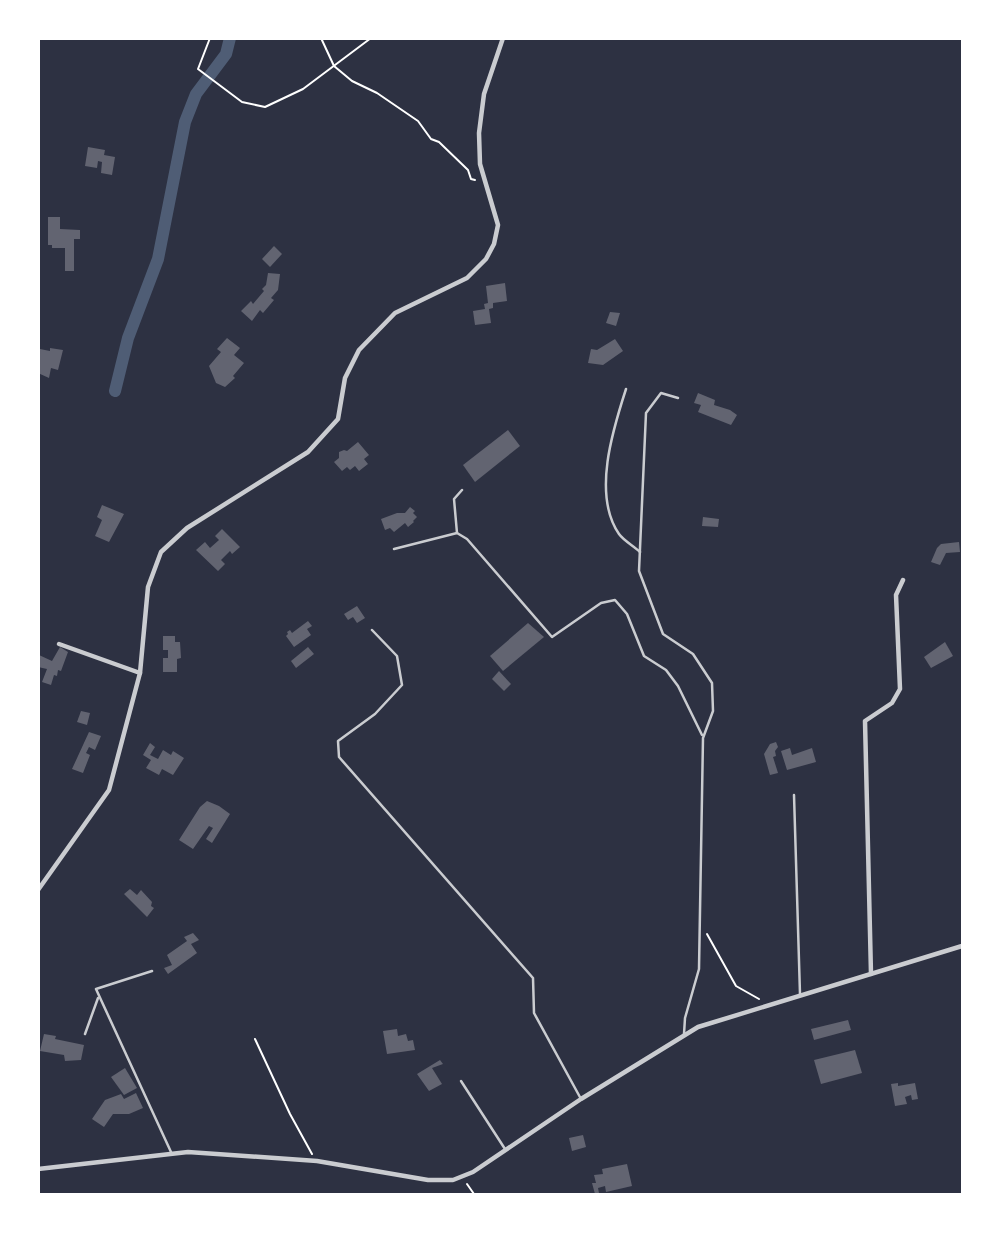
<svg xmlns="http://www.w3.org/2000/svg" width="1001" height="1233" font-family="Helvetica,sans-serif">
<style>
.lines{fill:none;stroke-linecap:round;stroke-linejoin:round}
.canal{stroke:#4f5d75;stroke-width:12}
.building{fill:#626471}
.path{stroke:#fff;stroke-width:2}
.service{stroke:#caccd0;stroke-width:2.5}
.minor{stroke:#caccd0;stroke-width:4.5}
</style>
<rect width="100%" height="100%" fill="#2d3142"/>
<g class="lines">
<path class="canal" d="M115,391L128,338L158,259L185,122L196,94L226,54L230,38"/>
</g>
<g class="building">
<path d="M88,147L105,150L104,155L115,157L112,175L101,173L102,162L98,161L97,168L85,166Z"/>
<path d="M48,217H60V229L80,230V239H74V271H65V248H52V245H48Z"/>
<path d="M274,246L282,254L270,267L262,259Z"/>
<path d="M268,273L280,274L278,290L271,298L274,300L263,313L260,310L252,321L241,311L251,301L253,304L264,291L262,289L266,285Z"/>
<path d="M505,283L507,301L493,303V308L489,309L491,323L475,325L473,311L485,309L484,304L488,303L486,286Z"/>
<path d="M610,312L620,313L616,326L606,323Z"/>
<path d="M227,338L240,348L234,355L244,363L233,376L235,378L225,387L216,383L209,366L221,352L217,349Z"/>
<path d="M615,339L623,351L603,365L588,363L591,349L597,350Z"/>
<path d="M50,348L63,350L58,370L51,368L49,378L38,373V357L40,349L50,351Z"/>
<path d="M698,393L715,400L714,405L730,410L737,415L731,425L698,412L701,405L694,403Z"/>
<path d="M508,430L520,446L475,482L463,465Z"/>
<path d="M358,442L369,455L364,459L368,464L359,471L355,466L350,470L347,467L342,471L334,462L339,458V452L344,450L347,451Z"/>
<path d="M102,505L124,514L109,542L95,536L102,520L97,517Z"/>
<path d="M410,507L415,511L413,513L417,517L413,521L414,522L408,527L405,523L394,532L390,528L385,530L381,519L397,513H405Z"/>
<path d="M703,517L719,519L718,527L702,526Z"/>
<path d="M222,529L240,547L232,554L230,551L221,560L225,564L218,571L196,550L205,542L210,548L219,540L215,536Z"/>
<path d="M959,542L960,552L946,553L940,565L931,562L937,548L941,544Z"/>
<path d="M357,606L365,618L357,623L353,617L348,620L344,614Z"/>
<path d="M308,621L312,626L307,629L311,635L294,647L286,636L288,634L287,632L290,630L292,633Z"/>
<path d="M528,623L544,637L503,671L490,656Z"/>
<path d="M163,636H175V642H180L181,658L177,659V672H163V658H168V650H163Z"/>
<path d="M945,642L953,656L931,668L924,657Z"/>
<path d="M60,647L68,652L61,671L58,670L57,676L54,675L51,685L42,682L47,669L38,667L39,655L52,661Z"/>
<path d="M308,647L314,654L296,668L291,661Z"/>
<path d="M499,671L511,684L504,691L492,679Z"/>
<path d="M81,711L90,713L87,725L77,722Z"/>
<path d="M89,732L101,736L95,750L89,747L86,753L90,755L83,773L72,769Z"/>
<path d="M776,742L778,747L775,751L776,756L773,757L778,773L770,775L764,754L770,744Z"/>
<path d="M150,743L155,747L150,755L158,759L163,750L171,755L173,751L184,758L173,775L162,769L159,775L146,768L151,760L143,755Z"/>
<path d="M790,748L792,755L812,748L816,762L787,770L781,751Z"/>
<path d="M207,801L219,806L230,814L212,843L206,839L213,828L209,826L193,849L179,840L200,807Z"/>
<path d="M130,889L137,895L141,890L152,902L151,906L154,908L147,917L124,894Z"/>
<path d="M193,933L199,940L191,944L197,953L168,974L164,968L172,965L167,955L187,941L184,937Z"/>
<path d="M848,1020L851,1030L814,1040L811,1029Z"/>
<path d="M397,1029L398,1036L406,1034L408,1041L413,1040L415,1050L387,1054L383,1031Z"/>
<path d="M44,1034L56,1036L55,1039L84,1045L81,1060L65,1061L64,1055L40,1051Z"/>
<path d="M855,1050L862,1073L821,1084L814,1060Z"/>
<path d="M440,1060L443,1064L432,1068L442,1084L429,1091L417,1074Z"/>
<path d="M125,1068L137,1088L124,1095L111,1077Z"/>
<path d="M898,1083V1086L915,1083L918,1099L912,1100L911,1095L905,1097L907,1104L895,1106L891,1084Z"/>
<path d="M136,1093L143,1108L129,1114H113L104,1127L92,1119L105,1100L121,1094L124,1099Z"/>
<path d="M583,1135L586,1147L572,1151L569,1138Z"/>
<path d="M627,1164L632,1186L606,1192L605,1186L598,1188L599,1193L595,1194L592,1183H596L594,1175L603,1174L602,1169Z"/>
</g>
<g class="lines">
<g class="path">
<path d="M210,38L198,69L242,102L265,107L303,89L371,38"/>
<path d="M321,38L334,66L352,81L377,93L418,121L431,139L439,142L468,170L471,179L475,180"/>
<path d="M707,934L736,986L759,999"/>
<path d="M255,1039L290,1114L312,1154"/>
<path d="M467,1184L474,1194"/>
</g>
<g class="service">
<path d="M626,389C613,429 592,495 619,534C624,541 634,546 640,552"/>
<path d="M678,398L661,393L646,413L639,571L663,634L693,654L712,683L713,711L703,738L699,969L685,1018L684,1034"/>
<path d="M457,533L454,499L462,490"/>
<path d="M394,549L457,533L467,539L552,637L601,603L615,600L627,614L644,656L666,670L678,686L702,735"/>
<path d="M372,630L397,656L402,685L375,714L338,741L339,757L533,978L534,1013L581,1099"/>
<path d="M794,795L800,994"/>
<path d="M152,971L96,989L171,1152"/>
<path d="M85,1034L98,998"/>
<path d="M461,1081L505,1149"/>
</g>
<g class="minor">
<path d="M59,644L140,673"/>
<path d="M38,890L109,790L140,673L148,587L161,552L187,528L308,452L338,419L345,378L359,350L395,313L467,278L486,259L494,244L498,225L480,164L479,133L484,94L503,38"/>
<path d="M871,974L865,721L892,703L900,689L896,595L903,580"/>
<path d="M38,1169L188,1152L317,1161L428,1180H453L473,1172L581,1099L698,1027L962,946"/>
</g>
</g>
<rect width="1001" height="1233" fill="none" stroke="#ffffff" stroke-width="80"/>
</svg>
